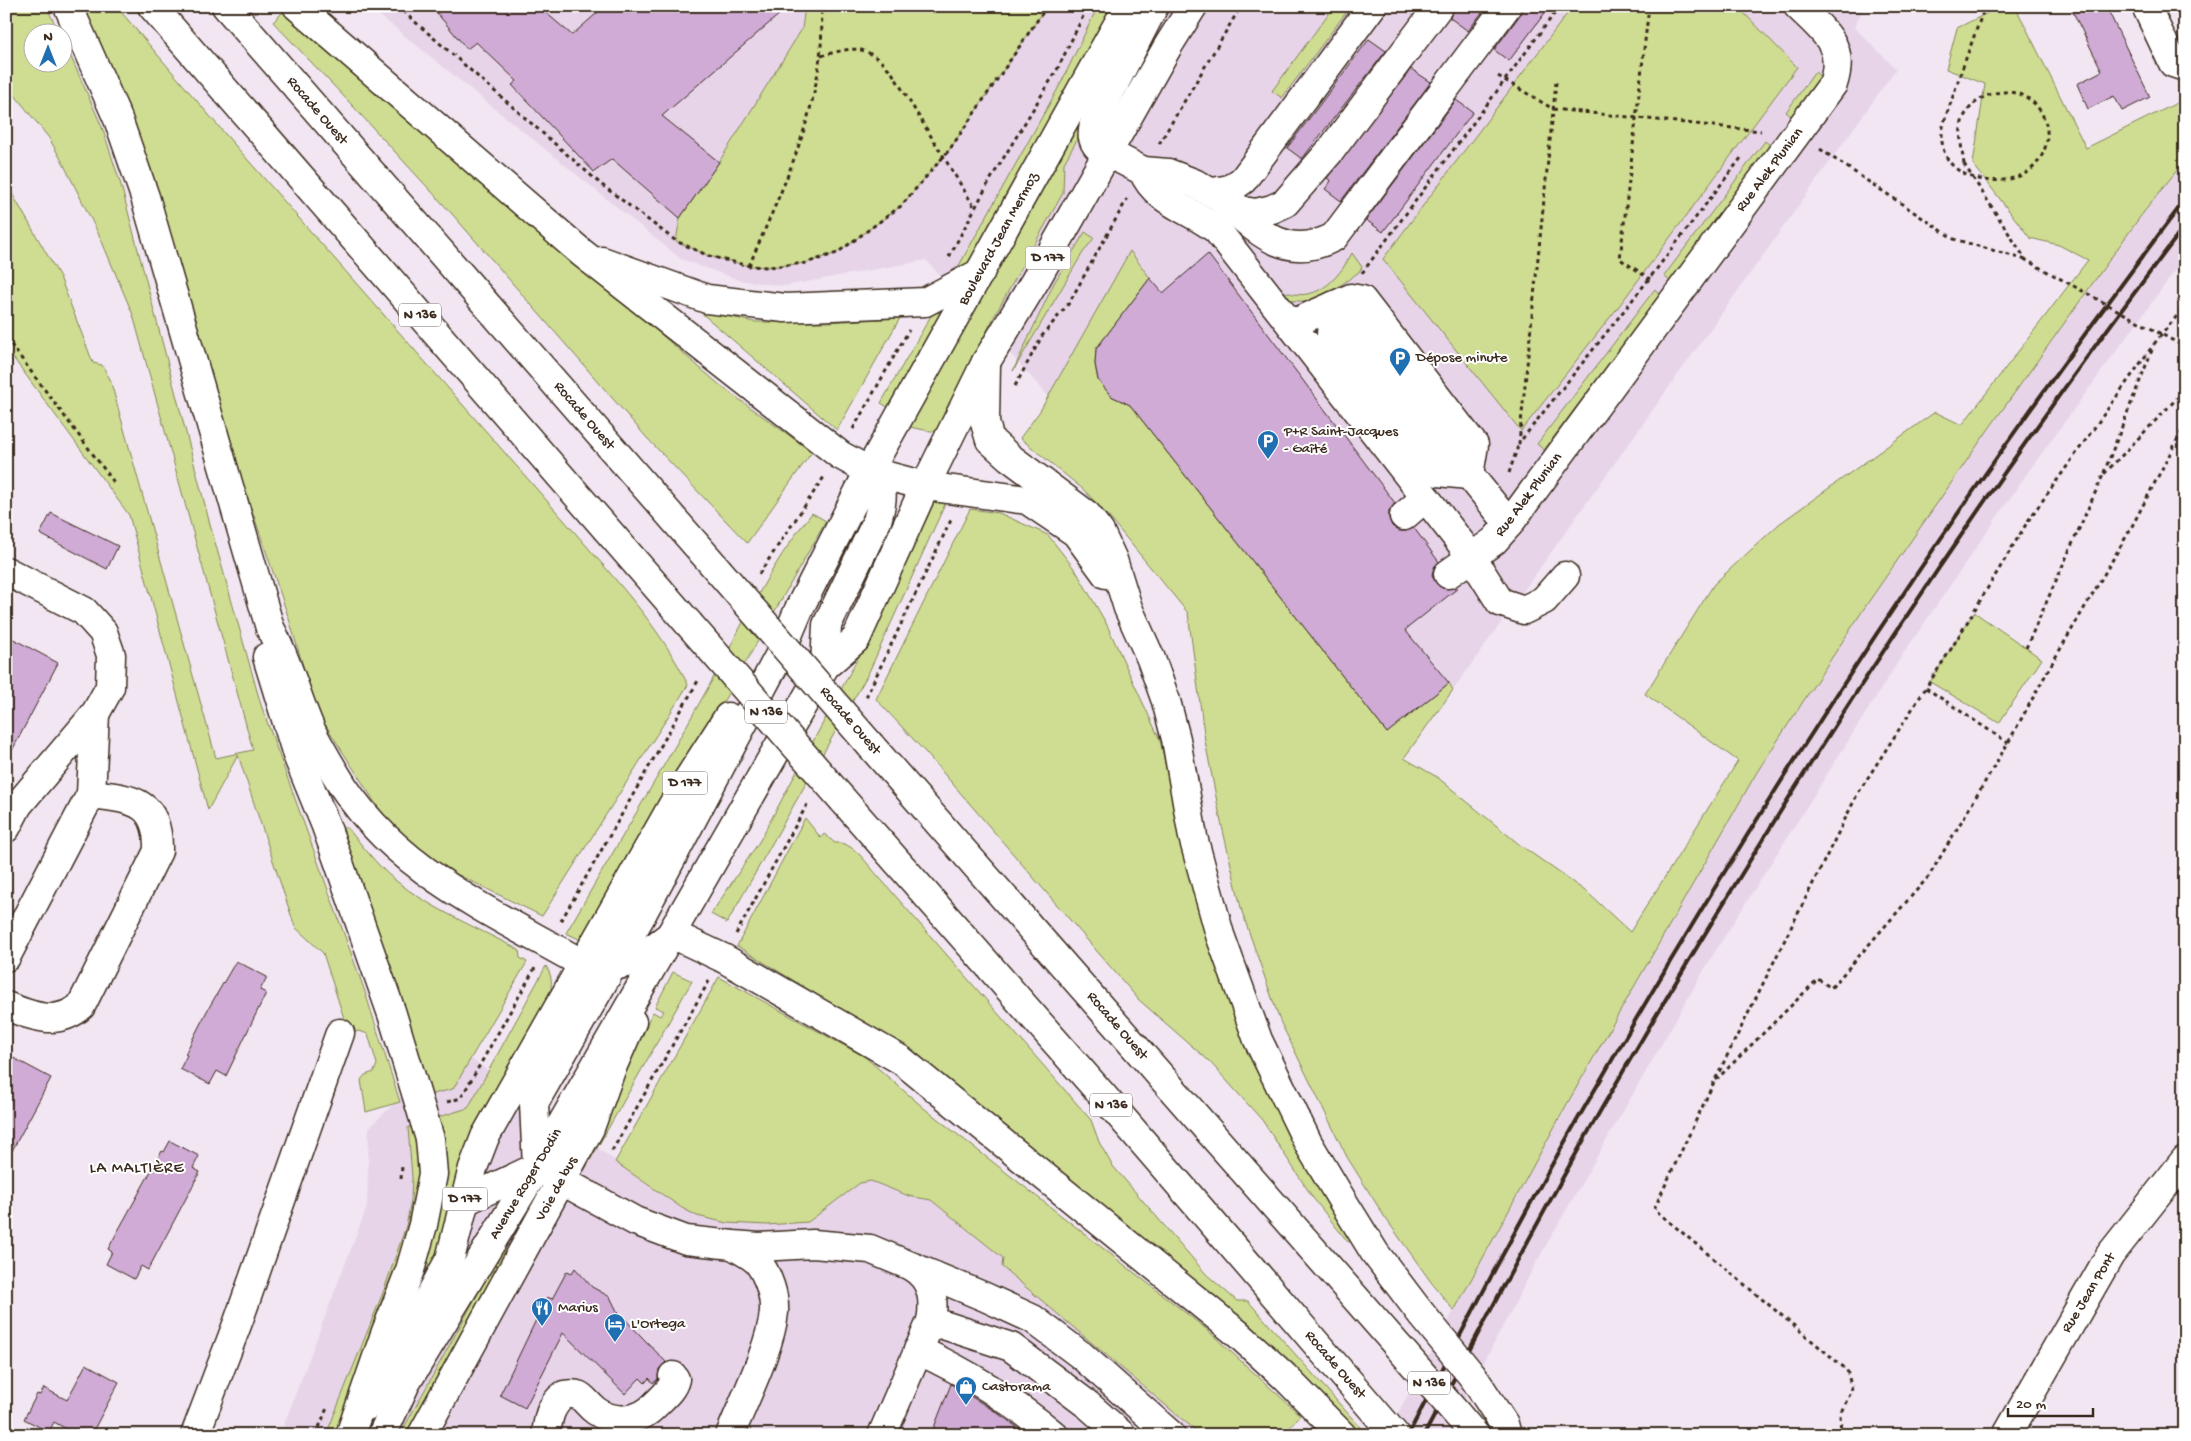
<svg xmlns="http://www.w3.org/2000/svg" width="2191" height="1441" font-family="'Gochi Hand',sans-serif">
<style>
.built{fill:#e7d4e9}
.green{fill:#cedd91;stroke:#848458}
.building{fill:#cfabd5;stroke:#3b2a1e}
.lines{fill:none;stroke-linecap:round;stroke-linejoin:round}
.minor-casing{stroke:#3b2a1e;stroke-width:31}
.major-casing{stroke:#3b2a1e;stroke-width:31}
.highway-casing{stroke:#3b2a1e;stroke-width:31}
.path{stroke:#3b2a1e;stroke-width:3;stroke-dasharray:4 4;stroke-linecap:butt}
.minor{stroke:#fff;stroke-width:28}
.major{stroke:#fff;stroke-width:28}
.highway{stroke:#fff;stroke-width:28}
.rail{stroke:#3b2a1e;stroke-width:4}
.highway-bridge-casing{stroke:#3b2a1e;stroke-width:31;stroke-linecap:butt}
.path-bridge{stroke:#3b2a1e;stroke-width:3;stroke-dasharray:4 4;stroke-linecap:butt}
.highway-bridge{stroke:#fff;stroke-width:28}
.labels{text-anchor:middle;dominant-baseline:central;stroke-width:4;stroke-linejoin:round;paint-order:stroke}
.shield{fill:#fff;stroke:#766a62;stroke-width:1}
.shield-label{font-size:14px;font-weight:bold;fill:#3b2a1e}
.street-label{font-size:15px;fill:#3b2a1e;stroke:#fff}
.poi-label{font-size:15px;fill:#3b2a1e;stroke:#fff;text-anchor:start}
.neighbourhood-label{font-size:16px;letter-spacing:1px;fill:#3b2a1e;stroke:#fff}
</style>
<rect width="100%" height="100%" fill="#f1e6f2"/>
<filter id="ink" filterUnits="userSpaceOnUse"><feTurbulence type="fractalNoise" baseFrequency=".02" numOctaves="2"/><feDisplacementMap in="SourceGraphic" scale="10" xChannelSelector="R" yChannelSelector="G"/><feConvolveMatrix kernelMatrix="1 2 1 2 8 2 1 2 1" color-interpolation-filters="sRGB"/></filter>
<g filter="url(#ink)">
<g class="built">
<path d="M368,6H1865L1854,27L1896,69L1383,788L1132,489L926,260L784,286L739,280L681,259Z"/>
<path d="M2185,160V257L2028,472L1903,654L1711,958L1537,1261L1446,1435H1386L1567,1104L1757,772L1867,604L1988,430L2140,217Z"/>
<path d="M453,1046L682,1208L808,1222L860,1183L871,1181L909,1196L931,1200L1003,1258V1267L1201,1435H280L367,1207L369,1128Z"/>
</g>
<g class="green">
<path d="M6,6H46L59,32H32V62H62L63,39L102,127L121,185L211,528L261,705L364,989L400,1102L366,1112L361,1080L365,1075L374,1072L377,1064L368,1034L359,1031L349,1034L323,953L295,927L238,755L208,810L129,515L6,348V183L60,277L93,363L102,365L110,379L216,758L253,750L133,315L100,237L63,163L49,138L6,84Z"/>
<path d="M80,6H116L226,135L584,543C622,587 664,633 688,685L542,916L420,856L381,812L316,710L289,619Z"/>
<path d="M805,6H1047L950,149L901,206L837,253L806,263L769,267L749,266L709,256L676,241L680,218L719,162L802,29Z"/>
<path d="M1098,6H1115L977,254L963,270L952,278L1061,83Z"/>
<path d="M1334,6H1351L1282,98L1272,91Z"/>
<path d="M1573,6H1737L1797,67L1619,306L1521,431L1383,259Z"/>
<path d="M2002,6H2015L2086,148L2185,99V160L2140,217L1988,430L1867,604L1757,772L1567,1104L1454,1311L1431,1282L1384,1216L1347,1157L1280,1021L1242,912L1221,822L1205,741L1188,613L1109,517L1084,490L1020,438L1040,411L1130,251L1150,278L1096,349L1095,364L1098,380L1111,396L1130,405L1387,733L1449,683L1453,690L1404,758L1437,777L1520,845L1588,893L1630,932L1738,761L1645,694L1714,584L1779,524L1935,412L1962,425L2088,260L2059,245L2030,238L1973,164L1985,84L1946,69L1957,28Z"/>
<path d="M283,12L366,79L722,387L812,452L747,543L647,438L453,215L351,104L273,22Z"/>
<path d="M1815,72L1821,77L1792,117L1786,112Z"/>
<path d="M1081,118L1087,122L1064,163L1063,193L995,315L936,432L909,427Z"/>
<path d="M1765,141L1771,146L1671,282L1664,276Z"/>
<path d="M1085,232L1094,238L1082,254L1013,371L1054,283Z"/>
<path d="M1352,253L1362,267L1359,272C1329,293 1315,309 1277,297L1280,290C1315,305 1337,281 1352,253Z"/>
<path d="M1655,289L1660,295L1544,450L1537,444Z"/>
<path d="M698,310L754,322H827L900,318L837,430Z"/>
<path d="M933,312L941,313V316L891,409L881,403Z"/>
<path d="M938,501L946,502L868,674L727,923L711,914L759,842L860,654L932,504Z"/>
<path d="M970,509L999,513L1048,535L1076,571L1106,623L1160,740L1183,846L1354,1240L1348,1242L1313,1198L1262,1120L1209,1061L1139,1000L926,753L876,699Z"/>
<path d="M812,513L826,521L592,933L585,931L579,939L566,933C614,850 663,769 709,686C741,628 770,564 812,513Z"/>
<path d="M1974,612L2042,659L1999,723L1930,682Z"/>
<path d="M805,818L821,838L824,834L835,843C853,841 866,863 878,876L1091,1120L1099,1142L1112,1165L1206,1274L1237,1301H1248L1360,1427L1356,1432L1235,1320L909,1051L737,946Z"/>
<path d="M346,827C362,844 376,865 395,880C429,908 480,929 519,950L520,958L527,962L453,1089L429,1095L338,831Z"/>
<path d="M546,966C554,979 552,988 547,1002L434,1272L422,1265L443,1138L439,1117L468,1108Z"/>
<path d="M673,972L692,981L584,1171L582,1165L634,1047L653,1012L660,1016L664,1011L655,1007Z"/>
<path d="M719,977L865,1057L925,1109L1205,1328L1300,1415L1284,1435H1201L1002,1267L1003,1258L931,1200L909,1196L871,1181L860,1183L808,1222L767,1225L727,1223L697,1216L682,1208L615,1162Z"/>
<path d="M408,1127H412C436,1184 405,1248 385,1302C372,1338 360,1374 347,1410L336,1435H326L384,1290L406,1226L411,1201L412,1177Z"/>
<path d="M503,1248L516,1257L417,1435H400Z"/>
</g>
<g class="building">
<path d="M431,6H538L572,35L605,6H789L662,116L719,162L680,218L612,159L594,172L512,85L517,81L476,42L467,49Z"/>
<path d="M1454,6H1487L1468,31L1450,18Z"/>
<path d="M1522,6H1550L1509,61L1494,50L1520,15Z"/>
<path d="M2070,6H2106L2150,97L2122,111L2114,96L2088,109L2077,84L2102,71Z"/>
<path d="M1369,39L1386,51L1302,159L1287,148Z"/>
<path d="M1411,69L1431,82L1341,201L1325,189L1331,181L1327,178Z"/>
<path d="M1456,100L1473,112L1383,232L1366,220Z"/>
<path d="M1208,254L1395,503L1389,511V518L1392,526L1399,531H1406L1414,528L1439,562L1434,567L1432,575L1436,583L1442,588H1458L1405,630L1449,683L1387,733L1130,405L1111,396L1098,380L1095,364L1096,349L1150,278L1163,293Z"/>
<path d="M51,513L118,546L107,569L40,534Z"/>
<path d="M6,635L58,663L6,762Z"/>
<path d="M236,961L267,977L260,990L266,993L226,1076L217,1071L210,1084L180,1069L187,1055L185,1054L207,1011Z"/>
<path d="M6,1054L51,1078L6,1162Z"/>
<path d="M170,1141L199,1156L193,1168L200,1172L148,1270L141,1266L134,1279L106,1264L112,1252L108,1249L162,1151L164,1152Z"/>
<path d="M575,1268L592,1287L610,1297L617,1311L666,1362L659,1369L658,1379L653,1383L649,1378L645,1383L640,1378L625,1394L563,1333L525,1408L500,1395L547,1297L552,1299L567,1271L572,1273Z"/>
<path d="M86,1364L119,1382L91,1435H77L54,1422L49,1432L24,1419L37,1394L40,1395L44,1388L67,1400Z"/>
<path d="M951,1384L996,1412L1028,1435H931Z"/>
</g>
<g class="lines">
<g class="minor-casing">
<g id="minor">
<path d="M1154,6L1094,123C1092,133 1091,140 1099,148L1143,171C1155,202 1193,210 1217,230L1471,556L1500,602L1524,610L1544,600L1565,576"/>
<path d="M2146,6L2173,63L2185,67"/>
<path d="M1143,171L1168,173L1194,183L1243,211L1256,213L1272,209L1285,203L1331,150L1439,6"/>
<path d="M1213,192C1251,223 1281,265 1334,237L1507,6"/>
<path d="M1213,192L1230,189L1243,180L1372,6"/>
<path d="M1351,298L1362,300L1474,445L1469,475L1438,472L1331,335L1333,306Z"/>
<path d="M1292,324L1333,306L1509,524"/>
<path d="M1404,516L1425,498"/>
<path d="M6,571L84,611L103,632L111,655L110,687L95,714L18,805L6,828"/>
<path d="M1448,574L1494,541L1509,524L1833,84C1846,45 1824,32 1798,6"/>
<path d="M6,957L91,794L95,714"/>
<path d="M6,1006C32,1016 57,1027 81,1006L158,851C159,801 134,799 91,794"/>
<path d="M465,1201L537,1167L635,1221L686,1240L733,1245L759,1247L813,1244L870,1249L985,1297L1033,1319L1082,1356L1171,1435"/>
<path d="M931,1321L1011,1347L1088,1405L1122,1435"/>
<path d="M918,1350C969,1374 1010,1399 1054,1435"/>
<path d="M195,1435L238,1322L340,1033"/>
<path d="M422,1435L590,1128L611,1070L632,1022"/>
<path d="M546,1435C548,1419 550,1405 564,1395C584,1391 582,1401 596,1411C616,1425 641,1421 656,1404C663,1397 673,1389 675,1379L673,1376"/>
<path d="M730,1435C743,1402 771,1347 774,1312C775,1296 768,1275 758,1262C752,1255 740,1250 733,1245"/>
<path d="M882,1435L931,1321C935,1299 932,1279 912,1267"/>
<path d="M2007,1435L2110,1255L2185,1160"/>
</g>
</g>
<g class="major-casing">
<g id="major">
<path d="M537,1167L534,1103L641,916L780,654L799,609L869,471L1128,6"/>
<path d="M367,1406L407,1338L450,1259L473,1168L485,1137L683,787L728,717"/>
<path d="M382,1435L406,1383L537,1167L825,666L856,639L925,486L986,362L1035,281L1168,46L1193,6"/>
</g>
</g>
<g class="highway-casing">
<g id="highway">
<path d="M68,6L118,119L145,197L270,628C288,661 296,696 311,730C318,745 327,759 335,773C389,868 492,912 583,964C623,973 642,957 672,934L723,958L901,1060L1237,1333L1284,1376L1342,1435"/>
<path d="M152,6L689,624"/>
<path d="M226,6L718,570"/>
<path d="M297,6L582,253L840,455L869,471L925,486L1027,500L1076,533L1106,574"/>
<path d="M602,261L707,299L785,308L925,302L980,273"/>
<path d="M986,362L985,423L990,440L1009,457L1087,515L1100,532L1113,560L1128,608L1151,659L1166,701L1176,739L1193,837L1220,935L1258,1040L1308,1143L1342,1200L1375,1253L1419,1311"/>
<path d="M267,657L297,755L326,826L392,1014L430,1139L433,1174L423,1225L410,1270L385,1334L350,1435"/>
<path d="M825,666L827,625L877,521C883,500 886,488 869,471"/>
<path d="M871,746L1402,1351"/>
<path d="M843,800L1104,1097L1395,1435"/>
<path d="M1474,1378L1504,1424L1507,1435"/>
<path d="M1457,1414L1475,1435"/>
</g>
</g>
<g class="path">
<path d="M397,6L602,185L676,241L709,256L749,266L769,267L806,263L837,253L901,206L950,149L1047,6"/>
<path d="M1649,6L1620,259L1650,279"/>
<path d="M6,17L11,22L6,28"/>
<path d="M821,56C857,46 864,44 891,71L975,208"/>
<path d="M1498,76L1553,109L1761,131"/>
<path d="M1556,82L1519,443L1649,279L1741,158"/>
<path d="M1159,144L1241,6"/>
<path d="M1820,149L1954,239L2026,260"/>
<path d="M1964,164C1962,150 1958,133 1963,119C1977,87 2025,81 2042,114C2054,135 2044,165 2022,175C1990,189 1940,177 1942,136C1942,124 1948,111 1952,99C1962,68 1974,37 1985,6"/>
<path d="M949,257L989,182L1058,68L1088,6"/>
<path d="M749,266C784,184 828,98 821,6"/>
<path d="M1362,273L1560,6"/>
<path d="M2163,335L2185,347"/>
<path d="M6,338L116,485"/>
<path d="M2154,344L2185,306"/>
<path d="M2152,350L2103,475L2185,390"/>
<path d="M1015,386L1042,336L1069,303L1127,199"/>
<path d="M853,429L909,330"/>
<path d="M1509,473L1519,443"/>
<path d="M759,574L824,477"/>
<path d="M2026,648L2103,475"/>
<path d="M1926,688L2008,743"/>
<path d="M866,697L952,518"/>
<path d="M561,921L699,679"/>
<path d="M736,934L809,801"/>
<path d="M1716,1080L1818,979L1831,988L1929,876L2008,743L2051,665L2130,530L2185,425"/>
<path d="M447,1102L461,1098L535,968"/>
<path d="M612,1151L709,981"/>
<path d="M401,1179L402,1166"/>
<path d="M316,1435L327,1408"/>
<path d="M1841,1435L1840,1414L1852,1390L1847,1370L1654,1209L1714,1082L1858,793L1951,649L2028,521L2154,344"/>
</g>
<use href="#minor" class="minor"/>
<use href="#major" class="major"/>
<use href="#highway" class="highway"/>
<g class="rail">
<path d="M1408,1435C1469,1318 1530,1200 1597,1086C1774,779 1970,482 2185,200"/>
<path d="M1424,1435C1485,1321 1545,1206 1610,1094C1784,794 1974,501 2185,226"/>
</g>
<g class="highway-bridge-casing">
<g id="highway-bridge">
<path d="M718,570L871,746"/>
<path d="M689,624L843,800"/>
<path d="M1419,1311L1474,1378"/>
<path d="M1402,1351L1457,1414"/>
</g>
</g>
<path class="path-bridge" d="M1964,164L2026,260L2163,335"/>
<use href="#highway-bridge" class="highway-bridge"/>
</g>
</g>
<defs>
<g id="parking-pin" transform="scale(1.125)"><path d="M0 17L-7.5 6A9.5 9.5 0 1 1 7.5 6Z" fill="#1f6fb2" stroke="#fff"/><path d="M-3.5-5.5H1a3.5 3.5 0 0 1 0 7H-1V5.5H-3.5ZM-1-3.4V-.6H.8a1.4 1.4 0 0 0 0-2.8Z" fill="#fff"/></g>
<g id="restaurant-pin" transform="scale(1.125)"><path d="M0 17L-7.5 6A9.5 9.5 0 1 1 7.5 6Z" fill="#1f6fb2" stroke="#fff"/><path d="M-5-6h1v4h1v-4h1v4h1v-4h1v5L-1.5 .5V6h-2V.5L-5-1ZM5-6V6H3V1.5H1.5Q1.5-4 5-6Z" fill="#fff"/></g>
<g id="hotel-pin" transform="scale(1.125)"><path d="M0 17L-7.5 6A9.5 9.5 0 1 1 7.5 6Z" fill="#1f6fb2" stroke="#fff"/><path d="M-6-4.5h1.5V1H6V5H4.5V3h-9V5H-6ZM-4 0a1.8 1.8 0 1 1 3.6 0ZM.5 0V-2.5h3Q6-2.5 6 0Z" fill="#fff"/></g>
<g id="shop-pin" transform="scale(1.125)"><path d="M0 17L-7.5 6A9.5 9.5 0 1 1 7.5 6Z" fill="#1f6fb2" stroke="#fff"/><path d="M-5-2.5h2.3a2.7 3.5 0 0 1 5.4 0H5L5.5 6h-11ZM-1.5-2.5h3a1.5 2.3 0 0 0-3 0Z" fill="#fff"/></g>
</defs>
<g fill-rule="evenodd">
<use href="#parking-pin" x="1400" y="358"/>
<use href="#parking-pin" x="1268" y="441"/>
<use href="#restaurant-pin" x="542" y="1308"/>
<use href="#hotel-pin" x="615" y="1324"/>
<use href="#shop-pin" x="966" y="1387"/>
</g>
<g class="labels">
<g class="shield">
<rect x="1025.5" y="246.5" width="45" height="23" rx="4"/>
<rect x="399" y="303.5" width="42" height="23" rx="4"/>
<rect x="745" y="700.5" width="42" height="23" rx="4"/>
<rect x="662.5" y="771.5" width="45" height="23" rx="4"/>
<rect x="1090" y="1093.5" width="42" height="23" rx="4"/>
<rect x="442.5" y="1187.5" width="45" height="23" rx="4"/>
<rect x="1408" y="1371.5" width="42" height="23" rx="4"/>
</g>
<g class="shield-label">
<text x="1048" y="258">D 177</text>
<text x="420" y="315">N 136</text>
<text x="766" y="712">N 136</text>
<text x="685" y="783">D 177</text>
<text x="1111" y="1105">N 136</text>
<text x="465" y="1199">D 177</text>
<text x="1429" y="1383">N 136</text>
</g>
<g class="street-label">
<text transform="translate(317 111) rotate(49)">Rocade Ouest</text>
<text transform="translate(1770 170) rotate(-53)">Rue Alek Plunian</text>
<text transform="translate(999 239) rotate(-61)">Boulevard Jean Mermoz</text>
<text transform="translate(584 416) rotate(49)">Rocade Ouest</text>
<text transform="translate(1529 495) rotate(-53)">Rue Alek Plunian</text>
<text transform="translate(850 721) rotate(49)">Rocade Ouest</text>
<text transform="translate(1117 1026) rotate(49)">Rocade Ouest</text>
<text transform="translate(526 1184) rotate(-59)">Avenue Roger Dodin</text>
<text transform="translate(557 1189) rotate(-61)">Voie de bus</text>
<text transform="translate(2089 1293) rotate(-59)">Rue Jean Pont</text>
<text transform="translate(1335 1365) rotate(49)">Rocade Ouest</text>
</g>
<g class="poi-label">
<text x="1416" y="358">Dépose minute</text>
<text x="1284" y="432">P+R Saint-Jacques<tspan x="1284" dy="17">- Gaîté</tspan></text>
<text x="558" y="1308">Marius</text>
<text x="631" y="1324">L'Ortega</text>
<text x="982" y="1387">Castorama</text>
</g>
<g class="neighbourhood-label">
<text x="137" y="1169">LA MALTIÈRE</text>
</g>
</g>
<rect width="2191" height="1441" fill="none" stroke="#fff" stroke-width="25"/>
<rect x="12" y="12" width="2166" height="1416" fill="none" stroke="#3b2a1e" stroke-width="2" filter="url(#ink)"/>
<g transform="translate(48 48)"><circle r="24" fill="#ffffff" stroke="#b1aaa5"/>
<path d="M0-4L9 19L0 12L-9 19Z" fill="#1f6fb2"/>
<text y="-8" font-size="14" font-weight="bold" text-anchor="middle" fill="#3b2a1e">N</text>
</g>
<path d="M2008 1408v8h85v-8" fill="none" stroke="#3b2a1e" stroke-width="2.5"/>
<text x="2016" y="1408" font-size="15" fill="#3b2a1e" stroke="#ffffff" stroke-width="4" paint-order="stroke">20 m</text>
</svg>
